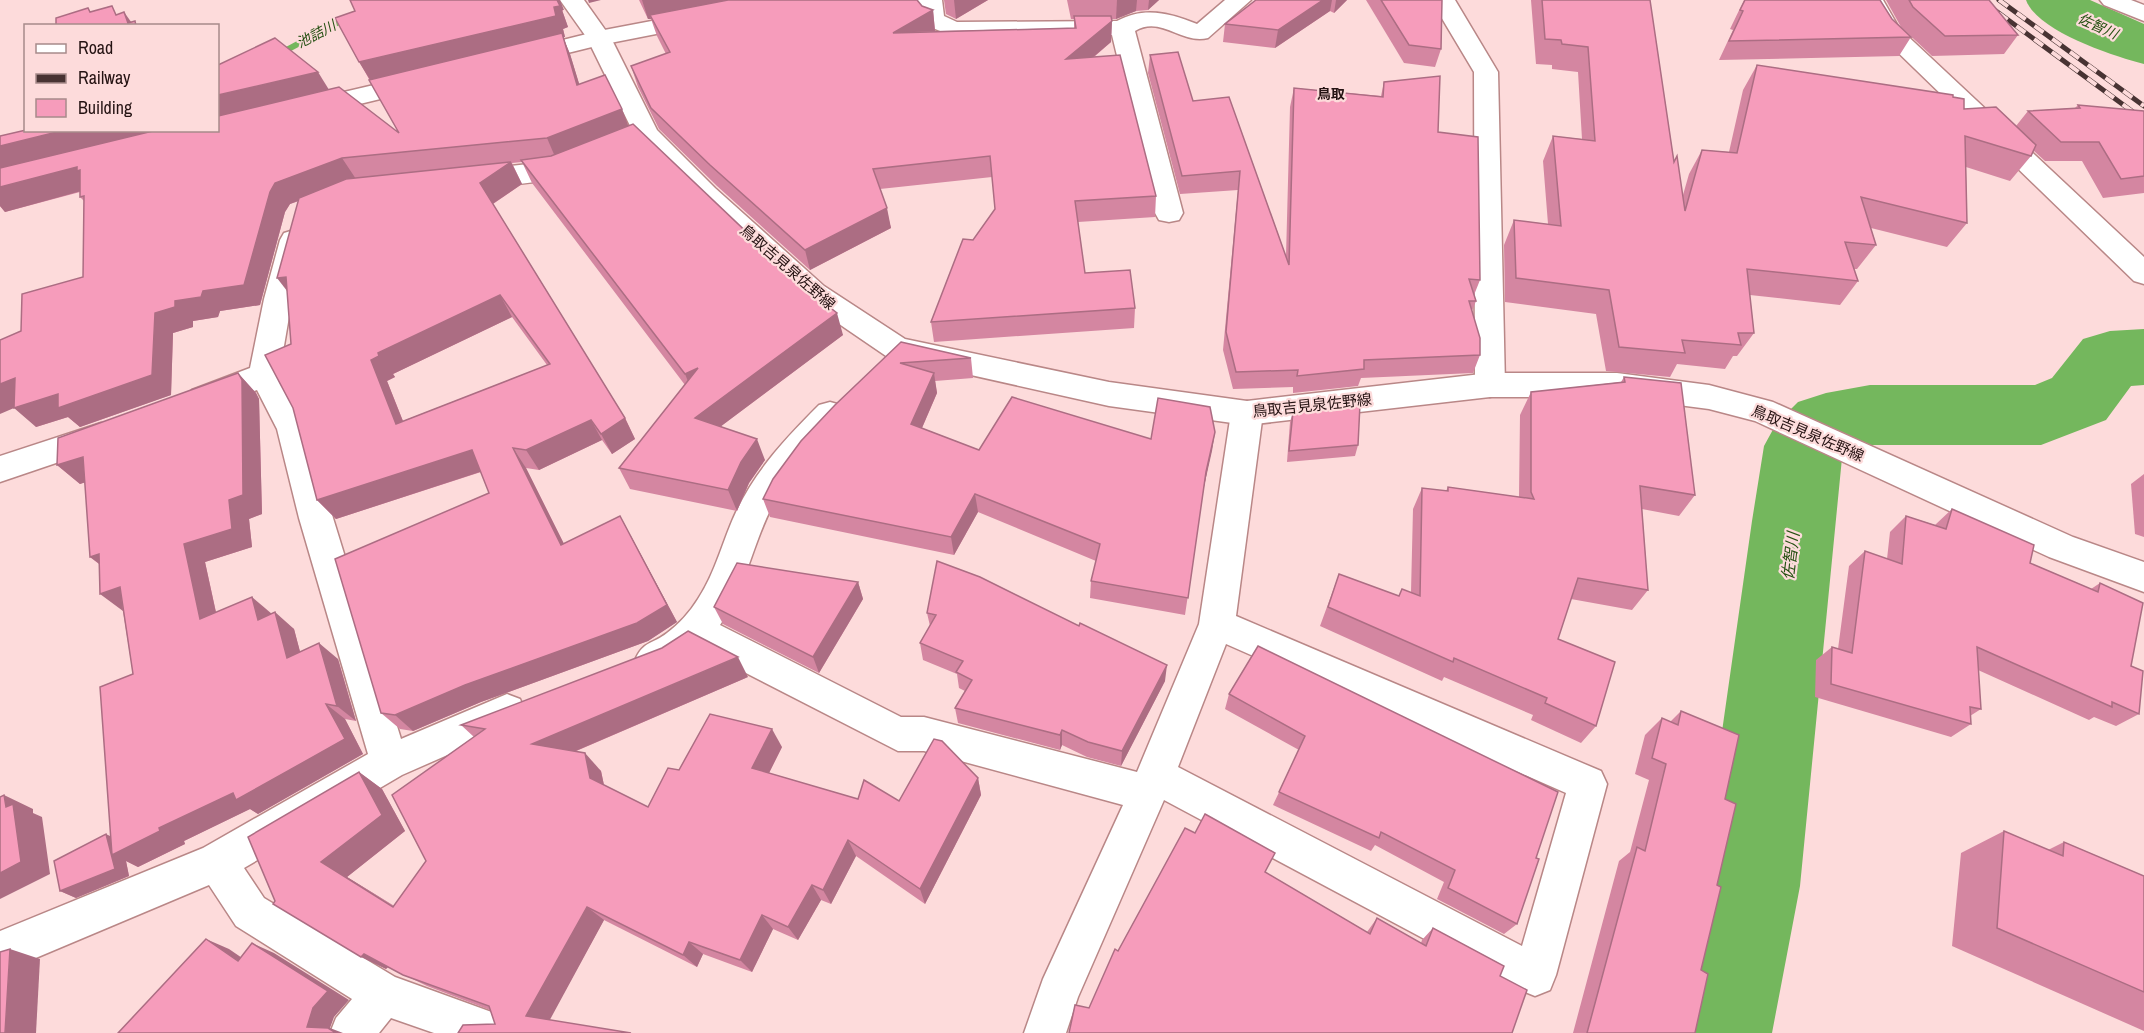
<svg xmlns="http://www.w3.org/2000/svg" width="2144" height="1033" font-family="'Archivo Narrow','Noto Sans JP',sans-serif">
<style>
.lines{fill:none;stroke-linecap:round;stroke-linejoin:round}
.stream{fill:#74b75d;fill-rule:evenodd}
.river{fill:#74b75d;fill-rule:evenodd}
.street-casing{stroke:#b98787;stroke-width:3}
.secondary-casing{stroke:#b98787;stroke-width:3}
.street{fill:#fff;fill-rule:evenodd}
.secondary{fill:#fff;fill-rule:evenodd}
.rail-casing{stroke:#483333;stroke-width:5}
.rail{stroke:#fddbdb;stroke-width:4;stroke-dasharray:11;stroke-linecap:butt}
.wall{fill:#d486a1;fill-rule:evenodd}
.shaded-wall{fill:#ac6d83}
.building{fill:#f69cbb;stroke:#ac6d83;stroke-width:1.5;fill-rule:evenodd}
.labels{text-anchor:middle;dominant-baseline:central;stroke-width:4.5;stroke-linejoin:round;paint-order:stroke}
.far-water-label{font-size:14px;font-style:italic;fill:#255012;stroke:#fddbdb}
.far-neighbourhood-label{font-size:14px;font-weight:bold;fill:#251313;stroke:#fddbdb}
.street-label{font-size:15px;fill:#251313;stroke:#fddbdb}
.water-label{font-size:16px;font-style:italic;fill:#255012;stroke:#fddbdb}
</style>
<rect width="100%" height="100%" fill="#fddbdb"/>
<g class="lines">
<path class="stream" d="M374,0H386L278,58H270L269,56Z"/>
<g class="river">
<path d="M2026,0H2090L2144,24V64C2113,56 2037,31 2026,0Z"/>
<path d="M2144,329V385L2131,386L2106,420L2041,445H1872L1848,451L1842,458L1800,886L1772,1033H1664L1700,886L1752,521L1764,446L1776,424L1798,402L1826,393L1870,385H2035L2052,378L2083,339L2110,331Z"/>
</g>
<g class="street-casing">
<g id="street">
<path d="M918,0H942L944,16L957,22L1117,21C1144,6 1170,13 1197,24L1225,0H1251L1208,38C1182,45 1161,15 1135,31L1183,213L1179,220L1169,222L1159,220L1155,213L1112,35L953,36L925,25L921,20Z"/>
<path d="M1431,0H1455L1498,72L1505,385L1501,393L1490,397L1479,393L1475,385L1474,72Z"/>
<path d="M1859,0H1883L1899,28L2144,257V284L2134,281L1882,37Z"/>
<path d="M2100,0H2131L2144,5V21L2104,5Z"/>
<path d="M699,12L707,14L711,19L707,24L600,45L523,64L514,62L511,57L514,52L599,31Z"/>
<path d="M421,74L430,77L433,82L430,87L310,116L301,114L297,108L301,102Z"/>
<path d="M570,156L579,159L583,165C571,184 496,185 472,188L463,185L459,179L463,173L472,170L556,161Z"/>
<path d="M294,230L304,233L308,240L292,299L279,375L309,429L333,518L401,739L507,694L520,699L525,711L520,723L402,775L244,868L264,898L395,977L508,1018L514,1033H434L391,1018L379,1033H330L336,1018L352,999L236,926L209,885L0,973V931L203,848L368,754L299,518L277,429L257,390L203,410L192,406L188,398L192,390L250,368L264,299L280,240L284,233Z"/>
<path d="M1247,401L1258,404L1263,413L1236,616L1601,771L1607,784L1556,975L1550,990L1535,996L1520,990L1164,800L1078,997L1066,1033H1024L1043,979L1123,805L924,751H898L699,649L691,657L654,674L641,669L636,658C644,641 653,644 667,633C679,624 690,612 698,599C716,572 723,539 737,510C757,469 786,438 819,405L830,402L841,405L846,414L841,423C818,446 792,470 776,499C753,539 747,587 720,625L901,717H924L1137,772L1199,624L1231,413L1236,404ZM1226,644L1566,793L1522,946L1178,767Z"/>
<path d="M101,423L112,426L117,435L112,444L0,482V456Z"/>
</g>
</g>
<g class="secondary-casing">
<path id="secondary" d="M560,0H584L611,38L657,130L715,188L824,286L905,339L1109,382L1247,401L1490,373H1617L1709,385L1773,402L2073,537L2144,562V592L2049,557L1755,421L1709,409L1617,397H1490L1247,425L1109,406L886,356L804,300L697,200L637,140L587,38Z"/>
</g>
<use href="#street" class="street"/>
<use href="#secondary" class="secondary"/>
<g class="rail-casing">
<g id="rail">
<path d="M1981,0L2144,120"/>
<path d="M1999,0L2144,106"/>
</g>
</g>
<use href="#rail" class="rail"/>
</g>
<g class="wall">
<path d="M639,0H917L922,6L933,10L935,31L1074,28V19H1071L1067,0H1159L1148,10L1136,11L1116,19H1112L1111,42L1094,57L1156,196L1155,217L1078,222L1085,273L1135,308L1134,328L934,342L931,322L973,240L995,209L992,177L880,189L891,228L810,270L717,186L659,129L638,87L631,66L666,54L657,36L651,19H648Z"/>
<path d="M944,0H988L956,19L946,14Z"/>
<path d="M1256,0H1347L1334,13L1330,11L1275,48L1223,42L1225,24Z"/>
<path d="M1366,0H1442L1441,49L1435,67L1404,63Z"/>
<path d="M1531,0H1650L1674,161L1683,195L1689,174L1702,150L1729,152L1743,90L1757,65L1953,97L1964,109L2016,126L2028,111L2075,108L2078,105L2144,111V193L2103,198L2082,161H2045L2034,151L2031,156L2010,181L1966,167L1967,223L1947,247L1871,228L1876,245L1857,269H1854L1858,281L1840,305L1750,295L1754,333L1737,356H1733L1725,369L1677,364L1670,377L1606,371L1596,314L1505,302L1504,245L1514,220L1548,224L1543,161L1553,136L1582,139L1578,72L1552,69V65L1536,64Z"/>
<path d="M1744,0H1880L1892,19L1911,37L1899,56L1719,60L1733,30L1730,29Z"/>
<path d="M1886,0H1989L2018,35L2004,54L1932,56L1901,27Z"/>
<path d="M562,10L568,27L563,29L565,37H563L570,54L579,84L628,126L777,261L779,268L843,335L721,426L765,460L749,483L737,511L630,489L619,468L685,385L532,183L522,162L512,163L522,184L493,204L625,418L635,439L612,454L602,440L539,470L526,468L564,544L631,536L677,622L648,641L481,702L413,731L400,729L381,713L489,493L481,472L336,519L317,500L291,344L299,201L290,204L285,212L260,305L220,311L218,317L193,321V327L173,333L171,395L80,427L68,417L36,427L21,331L83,277L84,201L80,197V192L5,212L0,206V136L218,130L329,89L399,133L335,18L564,10ZM512,317L547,365L403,421L387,381L395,377L393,374Z"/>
<path d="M1150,55L1193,101L1229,97L1286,256L1290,107L1294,88L1381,96L1384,82L1438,132L1480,280L1474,295L1476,301L1472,311L1480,355L1473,373L1361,378L1358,386L1293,393V387L1233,389L1223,350L1238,190L1180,194L1148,73Z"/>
<path d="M901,342L971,358L973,378L935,381L937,393L922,428L979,450L1151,439L1215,432L1204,487L1185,615L1090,598L1091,581L1096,561L978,512L954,555L770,517L763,499Z"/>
<path d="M238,373L256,393L259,399L262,514L249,519L252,547L205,562L216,612L272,613L294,629L300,652L338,659L356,721L345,719L363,754L258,814L250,809L184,841L185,844L138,867L126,861L129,876L76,898L60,891L110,836L133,674L123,611L99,564L90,557L85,482L80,484L57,465Z"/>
<path d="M1624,377L1695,495L1679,516L1642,509L1648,590L1632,610L1571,599L1558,639L1596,726L1581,743L1531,720L1533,715L1444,677L1442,681L1320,626L1339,574L1399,596L1411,592L1413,509L1422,488L1446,491L1448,487L1519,497L1520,415L1531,392L1621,382Z"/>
<path d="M1293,412L1358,445L1355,456L1287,462L1290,422Z"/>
<path d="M2144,474V537L2135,534L2131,484Z"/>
<path d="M1952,509L2030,563L2091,589L2100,583L2131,666L2139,714L2116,726L2094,717L2089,720L1978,670L1981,709L1970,716L1971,724L1951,737L1815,697L1816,660L1832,647L1838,649L1849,566L1865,551L1887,559L1890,532L1906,516L1935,525Z"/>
<path d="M858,582L863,599L819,673L723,624L714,607Z"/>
<path d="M927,613L1165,681L1121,766L1087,757L1062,745L1060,750L958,723L955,708L965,691L959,688L957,674L923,660L920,643L930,626Z"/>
<path d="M748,677L574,752L601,771L604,785L648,807L679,770L782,747L769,773L858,799L899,801L978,778L981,795L925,904L856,856L831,904L821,900L798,940L773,929L752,972L703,954L697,967L604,920L549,1020L495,1024L490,1010L427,986L388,967L386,969L273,904L359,772L382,789L405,831L347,877L394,906L426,861L474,737L461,725Z"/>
<path d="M1229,694L1536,858L1517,924L1504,934L1437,899L1444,882L1375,845L1371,851L1273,805L1299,750L1225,709Z"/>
<path d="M1681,711L1725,799L1717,885L1701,970L1695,1033H1573L1619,861L1630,852L1649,780L1635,774L1645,735L1662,718L1670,722Z"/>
<path d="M2004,831L2048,850L2064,842L2144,876V1031L1952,946L1961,853Z"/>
<path d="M1195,833L1266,873L1367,932L1377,918L1421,943L1422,940L1433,928L1504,966L1089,1008L1118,951Z"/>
</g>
<g class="shaded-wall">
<path d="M555,0H560L564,10H562L568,27L563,29L565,37H563L570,54L586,106L372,83L359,62L554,7Z"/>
<path d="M588,0H601L589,3Z"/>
<path d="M642,0H747L650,15L651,19H648Z"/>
<path d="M954,0H988L956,19Z"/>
<path d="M1117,0H1137L1136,11L1116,19Z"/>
<path d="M1149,0H1159L1148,10Z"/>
<path d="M1323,0H1332L1330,11L1275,48L1278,30Z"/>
<path d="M1336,0H1347L1334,13Z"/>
<path d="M933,10L935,31L893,33Z"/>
<path d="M124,12L134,26L128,23Z"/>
<path d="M1112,21L1111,42L1066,80V59Z"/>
<path d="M318,72L331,93L218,120V95Z"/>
<path d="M622,109L630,130L556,159L547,138Z"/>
<path d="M65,130H169L0,172V146Z"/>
<path d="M342,158L356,179L290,204L285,212L260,305L220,311L218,317L193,321V327L173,333L171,395L80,427L68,417L36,427L14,408L0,414V384L155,313L175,301L203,291L275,183Z"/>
<path d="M511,162L522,184L491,205L480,183Z"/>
<path d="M77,167L92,188L5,212L0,206V187Z"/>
<path d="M887,208L891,228L810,270L805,250Z"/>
<path d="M286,277L294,300L277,278Z"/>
<path d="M500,295L512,317L393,374L395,377L387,381L412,444L396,424L371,360L378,353Z"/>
<path d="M837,313L843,335L704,439L695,418Z"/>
<path d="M698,368L694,396L685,374Z"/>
<path d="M238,373L256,393L259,399L262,514L249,519L252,547L205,562L221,636L200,619L184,544L229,500Z"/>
<path d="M934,373L937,393L915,444L911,424Z"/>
<path d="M625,418L635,439L612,454L601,434Z"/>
<path d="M591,420L602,440L539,470L526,450Z"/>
<path d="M1215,432L1212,451L1203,491L1206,472Z"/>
<path d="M757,439L765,460L749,483L737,511L728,490L741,462Z"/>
<path d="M513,448L526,468L574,564L561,545Z"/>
<path d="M472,450L486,470L336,519L317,500Z"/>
<path d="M83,457L105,476L80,484L57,465Z"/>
<path d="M975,494L978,512L954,555L951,537Z"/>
<path d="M620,516L677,622L648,641L481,702L413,731L395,715Z"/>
<path d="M99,554L113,574L90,557Z"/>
<path d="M858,582L863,599L819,673L813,657Z"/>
<path d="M120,587L123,611L100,594Z"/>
<path d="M252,597L272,614L258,620Z"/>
<path d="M275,612L294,629L306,674L287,658Z"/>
<path d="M319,643L338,659L356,721L337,706Z"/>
<path d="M738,657L748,677L550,762L532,744Z"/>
<path d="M1167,665L1165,681L1121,766L1122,751Z"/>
<path d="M326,704L345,719L363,754L258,814L250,809L184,841L185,844L138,867L126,861L129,876L76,898L60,891L106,834L120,841L159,828Z"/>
<path d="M772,729L782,747L763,785L752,768Z"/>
<path d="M1062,730V745L1060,750V735Z"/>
<path d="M585,753L601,771L606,795L590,778Z"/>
<path d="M359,772L382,789L405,831L347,877L417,920L321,862Z"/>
<path d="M978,778L981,795L925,904L920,889Z"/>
<path d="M4,795L33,809V813L42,817L50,874L0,899V873L6,807Z"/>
<path d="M848,840L856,856L831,904L823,890Z"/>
<path d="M812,885L821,900L798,940L788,927Z"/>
<path d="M587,907L604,920L546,1027L526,1016Z"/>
<path d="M762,915L773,929L752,972L740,960Z"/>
<path d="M206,939L229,949L261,971L238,961Z"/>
<path d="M689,942L703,954L697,967L683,955Z"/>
<path d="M252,943L274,953L349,1000L334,1017L330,1028L343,1033H336L307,1027Z"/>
<path d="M10,949L40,959L36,1033H5Z"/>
<path d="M364,954L389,966L386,969L361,957Z"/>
</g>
<g class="building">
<path d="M350,0H557L560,6L554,7L556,16L359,62L335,18L355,11Z"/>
<path d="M728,0H917L922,6L933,10L893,33L1076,28L1074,16H1111L1112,21L1066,59L1120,55L1156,196L1075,201L1085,273L1130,270L1135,308L931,322L963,239L973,240L995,209L990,156L873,169L887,208L805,250L710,165L651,108L631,66L670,52L650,15Z"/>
<path d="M1256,0H1323L1278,30L1225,24Z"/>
<path d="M1381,0H1442L1441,49L1409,45Z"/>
<path d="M1542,0H1650L1674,162L1677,156L1685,211L1702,150L1737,153L1757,65L1953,95V97L1964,99V109L1996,107L2036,145L2031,156L1965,136L1967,223L1861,197L1876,245L1845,242L1858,281L1747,269L1754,333H1738L1741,345L1682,340L1685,353L1619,347L1609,290L1516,278L1514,220L1561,226L1553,136L1595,141L1588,47L1562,44L1561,40L1545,39Z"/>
<path d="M1745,0H1880L1892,19L1911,37L1729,41L1743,11L1740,10Z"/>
<path d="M1909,0H1989L2018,35L1945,36L1913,7Z"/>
<path d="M112,6L116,15L124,12L128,23L135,21L136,26H56V18L88,8L90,12Z"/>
<path d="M562,33L577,85L605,75L622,109L547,138L342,158L275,183L270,192L244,285L203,291L201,297L175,301V307L155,313L152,375L58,408V394L14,408L15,378L0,384V340L21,331L22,294L83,277L84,196L80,197V170L77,171V167L0,187V168L157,130H218V116L339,87L399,133L369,80Z"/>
<path d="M275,38L318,72L218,95V65Z"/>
<path d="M1178,52L1193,101L1229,97L1289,265L1294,88L1383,97L1384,82L1440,76L1438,132L1478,137L1480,280L1469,279L1476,301H1469L1480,338V355L1364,360V369L1297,376L1298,370L1236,372L1226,332L1240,171L1182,176L1150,55Z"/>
<path d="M2078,105L2144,111V176L2121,179L2099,142H2061L2028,111L2080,108Z"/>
<path d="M633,124L777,261L773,263L837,313L695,418L757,439L741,462L728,490L619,468L698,368L685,374L521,160L551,156Z"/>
<path d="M26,130H65L0,146V136Z"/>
<path d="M511,162L480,183L625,418L601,434L591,420L526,450L513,448L561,545L620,516L667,605L637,623L465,685L395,715L381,713L335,559L489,493L472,450L317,500L293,408L265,355L291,344L286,277L277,278L299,198L346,179ZM500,295L550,364L396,424L371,360L379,356L378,353Z"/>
<path d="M901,342L971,358L900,363L934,373L911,424L979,450L1012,397L1151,439L1158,398L1210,407L1215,432L1206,472L1188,598L1091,581L1100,544L975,494L951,537L763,499L773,479L801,441L835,405Z"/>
<path d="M238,373L242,380L243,495L229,500L232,529L184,544L200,619L252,597L258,620L275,612L287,658L319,643L337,706L326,704L345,739L236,800L233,793L159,828L160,831L112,855L100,687L133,674L120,587L100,594L99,554L90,557L83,457L57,465L58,438Z"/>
<path d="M1624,377L1681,383L1695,495L1640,486L1648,590L1578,578L1558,639L1615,662L1596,726L1545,703L1547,698L1454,658L1453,662L1328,607L1339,574L1399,596L1402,589L1420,596L1422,488L1448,491V487L1534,499L1531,492V392L1625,382Z"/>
<path d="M1360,404L1358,445L1289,451L1293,412Z"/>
<path d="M1952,509L2034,545L2030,563L2098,592L2100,583L2143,603L2131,666L2143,671L2139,714L2112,702V707L1977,647L1981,709L1970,707L1971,724L1831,684L1832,647L1852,653L1865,551L1902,564L1906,516L1946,529Z"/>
<path d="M937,561L980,577L1079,626L1080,623L1167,665L1122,751L1088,742L1062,730L1060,735L955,708L972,680L956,672L963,661L920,643L936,615L927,613Z"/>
<path d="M737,563L858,582L813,657L714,607Z"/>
<path d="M688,631L738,657L532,744L585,753L590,778L648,807L668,768L679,770L710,714L772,729L752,768L858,799L864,780L899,801L934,739L942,741L978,778L920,889L848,840L823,890L812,885L788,927L762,915L740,960L689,942L683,955L587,907L526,1016L631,1033H458L463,1025L495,1024L489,1006L403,975L364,954L361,957L273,904L275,901L248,837L359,772L382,815L321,862L393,907L426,861L392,795L485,729L461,725L662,648Z"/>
<path d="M1258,646L1558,792L1536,858L1539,859L1517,924L1448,888L1455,870L1381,832L1379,838L1279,792L1305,736L1229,694Z"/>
<path d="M1681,711L1739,735L1725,799L1736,804L1717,885L1721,887L1701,970L1708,974L1695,1033H1587L1637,847L1645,851L1666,764L1652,758L1662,718L1678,725Z"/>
<path d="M4,795L6,807L13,804L21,862L0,873V797Z"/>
<path d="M1205,814L1275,853L1265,872L1370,934L1377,918L1426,946L1433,928L1504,966L1500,976L1527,990L1512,1033H1069L1075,1005L1089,1008L1115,949L1118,951L1185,828L1195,833Z"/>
<path d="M2004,831L2063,856L2064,842L2144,876V992L1997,928Z"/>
<path d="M106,834L115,869L60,891L54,861Z"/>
<path d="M206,939L238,961L252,943L328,991L313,1008L307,1027L328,1028L336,1033H118Z"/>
<path d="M10,949L5,1033H0V952Z"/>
</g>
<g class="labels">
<g class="far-water-label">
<text transform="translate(2098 26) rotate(24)">佐智川</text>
<text transform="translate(316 34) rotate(-28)">池詰川</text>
</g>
<g class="far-neighbourhood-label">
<text x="1331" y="94">鳥取</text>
</g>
<g class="street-label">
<text transform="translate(788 267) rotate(41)">鳥取吉見泉佐野線</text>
<text transform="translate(1312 405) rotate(-6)">鳥取吉見泉佐野線</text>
<text transform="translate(1808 433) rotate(23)">鳥取吉見泉佐野線</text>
</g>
<g class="water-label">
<text transform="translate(1790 556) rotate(-83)">佐智川</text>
</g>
</g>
<rect x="24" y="24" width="195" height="108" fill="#fddbdb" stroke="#a78b8b" stroke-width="1.5"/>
<rect x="36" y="44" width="30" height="9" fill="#ffffff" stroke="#a78b8b" stroke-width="1.5"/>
<text x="78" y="54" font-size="18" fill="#251313">Road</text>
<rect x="36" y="74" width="30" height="9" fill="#483333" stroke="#a78b8b" stroke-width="1.5"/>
<text x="78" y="84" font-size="18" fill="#251313">Railway</text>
<rect x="36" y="99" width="30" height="18" fill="#f69cbb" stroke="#a78b8b" stroke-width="1.5"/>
<text x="78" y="114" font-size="18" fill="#251313">Building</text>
</svg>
